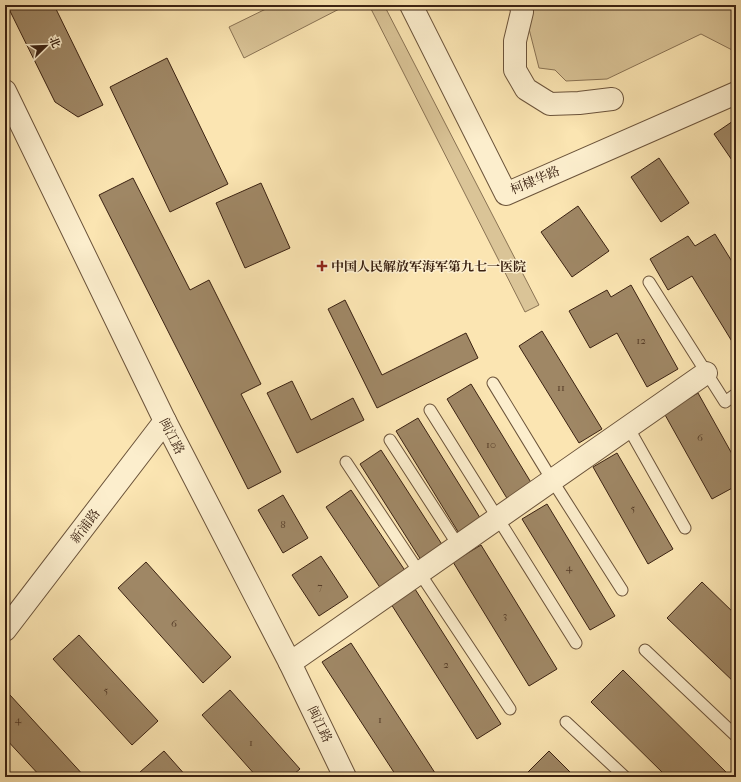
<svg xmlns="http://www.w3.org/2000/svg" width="741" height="782" font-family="'IM FELL French Canon','Noto Serif SC',serif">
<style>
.green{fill:#dac497;stroke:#8a7354}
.building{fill:#9f8765;stroke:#3b2212}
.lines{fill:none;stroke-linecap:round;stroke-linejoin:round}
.service-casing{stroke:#6b533a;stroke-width:13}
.minor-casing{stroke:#6b533a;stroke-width:24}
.tertiary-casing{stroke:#6b533a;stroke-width:24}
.service{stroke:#fceecd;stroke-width:11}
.minor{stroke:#fceecd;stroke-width:22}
.tertiary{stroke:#fceecd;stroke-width:22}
.poi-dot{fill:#8f2418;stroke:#fceecd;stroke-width:1.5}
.labels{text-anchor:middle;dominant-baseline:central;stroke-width:3;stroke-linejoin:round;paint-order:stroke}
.number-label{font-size:11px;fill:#543b27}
.street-label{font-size:13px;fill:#3b2212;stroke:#fceecd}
.poi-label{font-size:13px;font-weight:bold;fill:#3b2212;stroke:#fceecd;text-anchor:start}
</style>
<rect width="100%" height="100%" fill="#fbe5b2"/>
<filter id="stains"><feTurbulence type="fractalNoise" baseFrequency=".005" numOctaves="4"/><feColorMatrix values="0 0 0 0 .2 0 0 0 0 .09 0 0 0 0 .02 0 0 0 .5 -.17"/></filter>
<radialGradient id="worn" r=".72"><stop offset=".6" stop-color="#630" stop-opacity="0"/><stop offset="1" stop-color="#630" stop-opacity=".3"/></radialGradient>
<g class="green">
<path d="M274,5H347L244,58L229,27Z"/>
<path d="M369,5H384L539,305L525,312Z"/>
<path d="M527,5H736V52L701,34L607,79L566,81L555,70L539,68L527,21Z"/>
</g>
<g class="building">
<path d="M7,5H54L103,105L78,117L55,102Z"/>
<path d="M167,58L228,184L170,212L110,87Z"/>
<path d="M736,119V166L714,134Z"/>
<path d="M659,158L689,203L661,222L631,177Z"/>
<path d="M133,178L190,290L209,280L261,384L241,394L281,472L248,489L99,195Z"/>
<path d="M261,183L290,248L245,268L216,203Z"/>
<path d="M578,206L609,251L572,277L541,232Z"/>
<path d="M715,234L736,268V348L692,276L668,290L650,259L688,236L695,246Z"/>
<path d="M631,285L678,369L647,387L617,333L590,348L569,311L607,290L611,297Z"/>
<path d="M345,300L382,375L466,333L478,358L377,408L328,309Z"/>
<path d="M542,331L602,429L579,443L519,346Z"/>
<path d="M292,381L311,420L353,398L364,420L297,453L267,393Z"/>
<path d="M471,384L535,489L511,505L447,399Z"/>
<path d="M698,393L736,461V486L712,499L664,413Z"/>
<path d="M418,418L482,521L460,535L396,431Z"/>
<path d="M381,450L443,546L421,560L360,464Z"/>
<path d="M617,453L673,549L648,564L593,467Z"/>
<path d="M351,490L406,572L381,589L326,507Z"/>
<path d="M283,495L308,538L283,553L258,510Z"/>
<path d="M547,504L615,616L590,630L522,519Z"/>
<path d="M481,545L557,669L529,686L453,562Z"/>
<path d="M321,556L348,597L319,616L292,575Z"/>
<path d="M146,562L231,657L203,683L118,588Z"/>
<path d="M702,582L736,615V684L667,618Z"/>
<path d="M415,589L501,724L477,739L391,604Z"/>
<path d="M79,635L158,721L132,745L53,659Z"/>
<path d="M351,643L437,776L435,777H397L322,662Z"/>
<path d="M623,670L731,777H667L591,702Z"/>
<path d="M230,690L300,769L294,774L296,777H257L202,715Z"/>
<path d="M10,695L85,777H41L5,738V700Z"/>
<path d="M164,751L187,777H144L140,772Z"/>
<path d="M549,751L575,777H523Z"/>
</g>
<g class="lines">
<g class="service-casing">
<g id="service">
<path d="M649,282L725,402L736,394"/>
<path d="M493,383L552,480L622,590"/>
<path d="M430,410L576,643"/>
<path d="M628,427L685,528"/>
<path d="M390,440L458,545"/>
<path d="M346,462L510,709"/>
<path d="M645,650L736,736"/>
<path d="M566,722L625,777"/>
</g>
</g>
<g class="minor-casing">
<g id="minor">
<path d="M411,5L506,194L736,93"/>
<path d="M521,5L522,12L515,41V70L526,89L550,104L579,103L612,99"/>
<path d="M290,663L706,373"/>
</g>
</g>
<g class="tertiary-casing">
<g id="tertiary">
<path d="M5,91L165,421L290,663L345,777"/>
<path d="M5,630L165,421"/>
</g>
</g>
<use href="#service" class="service"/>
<use href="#minor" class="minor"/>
<use href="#tertiary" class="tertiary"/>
</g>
<path class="poi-dot" d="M320 260h4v4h4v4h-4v4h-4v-4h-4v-4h4z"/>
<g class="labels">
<g class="number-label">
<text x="641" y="340">12</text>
<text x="561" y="387">11</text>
<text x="700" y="437">6</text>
<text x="491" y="444">10</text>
<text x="633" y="508">5</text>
<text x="283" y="524">8</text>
<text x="569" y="567">4</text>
<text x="320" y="586">7</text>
<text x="505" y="615">3</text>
<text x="174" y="623">6</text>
<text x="446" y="664">2</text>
<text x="106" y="690">5</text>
<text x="18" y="719">4</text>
<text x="380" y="719">1</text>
<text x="251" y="742">1</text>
</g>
<g class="street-label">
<text transform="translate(535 180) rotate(-23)">柯棣华路</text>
<text transform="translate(172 436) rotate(63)">闽江路</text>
<text transform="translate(85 526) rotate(-53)">新浦路</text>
<text transform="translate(320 724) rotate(64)">闽江路</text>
</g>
<g class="poi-label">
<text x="331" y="266">中国人民解放军海军第九七一医院</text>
</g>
</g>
<rect width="741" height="782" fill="none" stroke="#fbe5b2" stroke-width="20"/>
<rect x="6" y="6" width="729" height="770" fill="none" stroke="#3b2212" stroke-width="2"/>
<rect x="10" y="10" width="721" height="762" fill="none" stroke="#3b2212"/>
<g transform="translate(46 46) rotate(67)" stroke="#fceecd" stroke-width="3" paint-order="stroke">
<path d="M0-3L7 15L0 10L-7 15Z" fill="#3b2212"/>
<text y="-6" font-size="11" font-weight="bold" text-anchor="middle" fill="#3b2212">北</text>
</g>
<rect width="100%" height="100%" filter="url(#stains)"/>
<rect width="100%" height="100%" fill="url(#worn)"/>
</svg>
